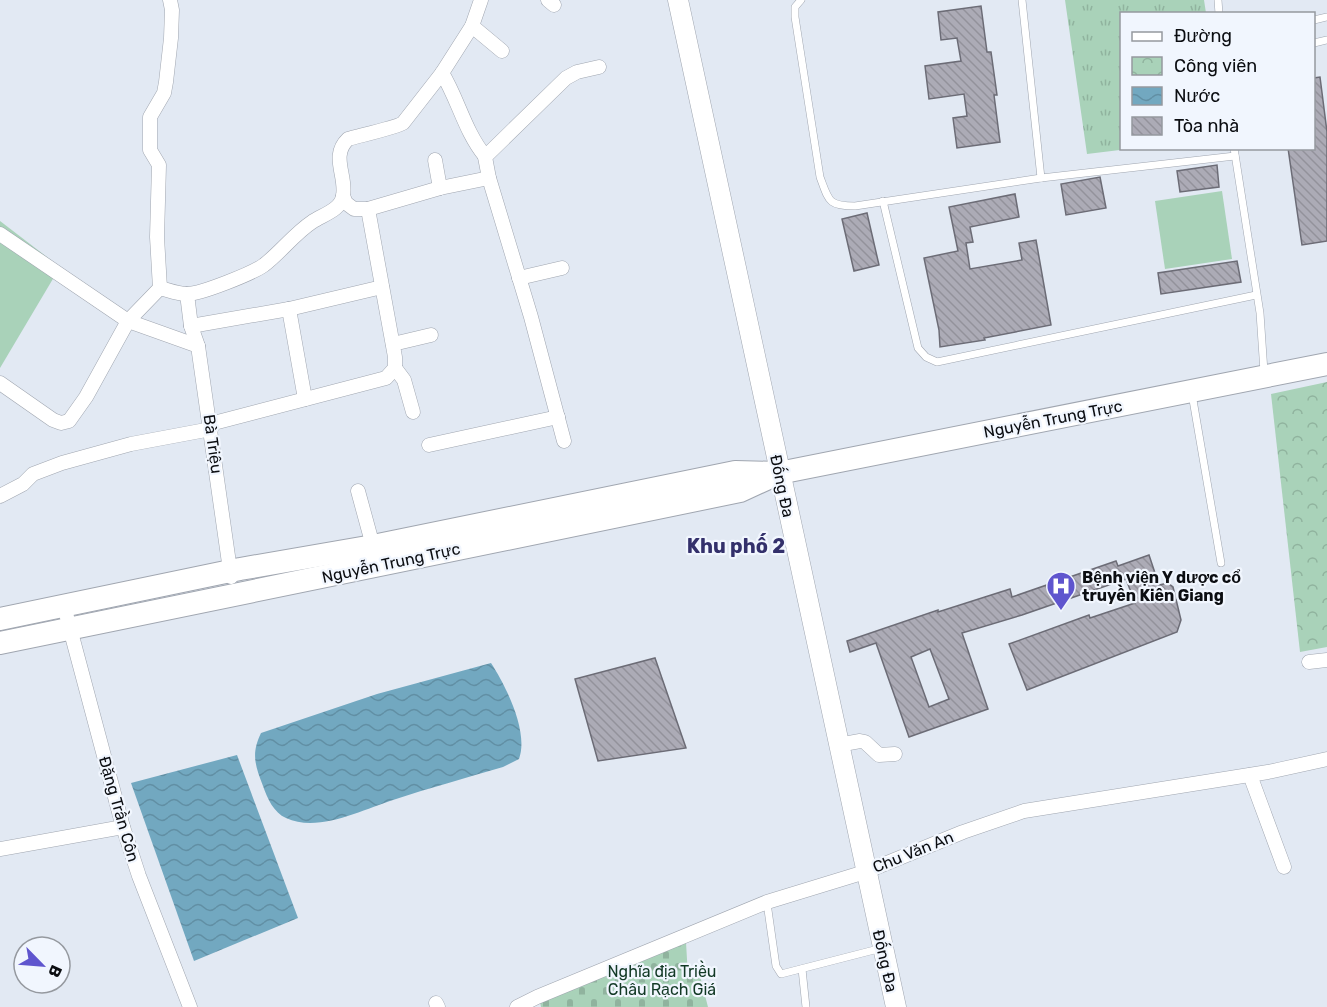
<svg xmlns="http://www.w3.org/2000/svg" width="1327" height="1007" font-family="Rubik,sans-serif">
<style>
.grass{fill:url(#grass-tufts)}
.cemetery{fill:url(#cemetery-stones)}
.park{fill:url(#park-crowns)}
.garden{fill:#a9d2b9}
.water{fill:url(#water-waves)}
.building{fill:url(#building-back-hatch);stroke:#6c6c76;stroke-width:1.5;fill-rule:evenodd}
.lines{fill:none;stroke-linecap:round;stroke-linejoin:round}
.lane-casing{stroke:#a0a6b0;stroke-width:8}
.street-casing{stroke:#a0a6b0;stroke-width:15}
.secondary-casing{stroke:#a0a6b0;stroke-width:21}
.primary-casing{stroke:#a0a6b0;stroke-width:24}
.lane{stroke:#fff;stroke-width:7}
.street{stroke:#fff;stroke-width:14}
.secondary{stroke:#fff;stroke-width:20}
.primary{stroke:#fff;stroke-width:22}
.labels{text-anchor:middle;dominant-baseline:central;stroke-width:4.5;stroke-linejoin:round;paint-order:stroke}
.street-label{font-size:16px;fill:#0b0d11;stroke:#f1f6fe}
.poi-label{font-size:16px;font-weight:bold;fill:#0b0d11;stroke:#f1f6fe;text-anchor:start}
.park-label{font-size:16px;fill:#123925;stroke:#f1f6fe}
.quarter-label{font-size:20px;font-weight:bold;fill:#33306b;stroke:#f1f6fe}
</style>
<defs>
<pattern id="grass-tufts" width="24" height="20" patternUnits="userSpaceOnUse" patternTransform="scale(1.5)"><rect width="24" height="20" fill="#a9d2b9"/><path d="M3 7l-1-3M5 7V3M7 7l1-3M15 17l-1-3M17 17v-4M19 17l1-3" fill="none" stroke="#90b39e"/></pattern>
<pattern id="cemetery-stones" width="16" height="16" patternUnits="userSpaceOnUse" patternTransform="scale(1.5)"><rect width="16" height="16" fill="#a9d2b9"/><path d="M2 7V4a2 2 0 0 1 4 0v3zM10 15v-3a2 2 0 0 1 4 0v3z" fill="#90b39e"/></pattern>
<pattern id="park-crowns" width="20" height="18" patternUnits="userSpaceOnUse" patternTransform="scale(1.5)"><rect width="20" height="18" fill="#a9d2b9"/><path d="M2 6a3 3 0 1 1 6 0M12 15a3 3 0 1 1 6 0" fill="none" stroke="#90b39e"/></pattern>
<pattern id="water-waves" width="16" height="10" patternUnits="userSpaceOnUse" patternTransform="scale(1.5)"><rect width="16" height="10" fill="#72a8c0"/><path d="M0 5q4-4 8 0t8 0" fill="none" stroke="#618fa4"/></pattern>
<pattern id="building-back-hatch" width="6" height="6" patternUnits="userSpaceOnUse" patternTransform="scale(1.5)"><rect width="6" height="6" fill="#acabb6"/><path d="M-1 5l2 2M0 0l6 6M5-1l2 2" fill="none" stroke="#93929b"/></pattern>
</defs>
<rect width="100%" height="100%" fill="#e2e9f3"/>
<path class="grass" d="M1065,0H1204L1206,13L1122,14V148L1128,149L1087,154Z"/>
<path class="cemetery" d="M686,942L688,977L700,976L708,1007H541L540,1002Z"/>
<path class="park" d="M1327,382V647L1300,652L1271,394Z"/>
<g class="garden">
<path d="M1222,191L1232,259L1165,269L1155,201Z"/>
<path d="M0,221L60,267L0,368Z"/>
</g>
<g class="water">
<path d="M491,663C506,686 529,732 519,759L503,767C466,778 429,788 393,800C362,810 318,833 286,818C274,813 267,798 263,786C255,765 251,754 261,733L377,694Z"/>
<path d="M237,755L298,918L194,961L131,783Z"/>
</g>
<g class="building">
<path d="M981,6L987,52H991L997,95H994L1000,142L957,148L953,118L967,116L964,94L929,99L925,66L961,61L957,38L941,40L938,12Z"/>
<path d="M1320,77L1327,132V241L1302,245L1288,148H1314V78Z"/>
<path d="M1217,165L1219,187L1180,192L1177,171Z"/>
<path d="M1100,177L1106,208L1066,215L1061,184Z"/>
<path d="M1015,194L1019,217L970,227L973,242L966,243L970,269L1022,260L1019,243L1036,240L1051,325L984,338L985,340L940,347L939,330L924,258L958,251L949,207Z"/>
<path d="M867,213L879,265L854,271L842,219Z"/>
<path d="M1237,261L1241,282L1161,294L1158,273Z"/>
<path d="M1149,555L1159,585L1168,583L1173,587L1181,620L1177,632L1027,690L1009,644L1089,615L1090,618L1135,603L1126,579L1022,615L962,633L988,709L909,737L876,643L850,652L847,641L938,610V612L1010,589L1012,597L1116,561L1118,566ZM930,649L949,699L929,707L911,657Z"/>
<path d="M655,658L686,748L598,761L575,679Z"/>
</g>
<g class="lines">
<g class="lane-casing">
<g id="lane">
<path d="M801,0L795,7V17L820,177C829,201 828,206 855,206L1041,178L1235,156"/>
<path d="M1022,0L1041,178"/>
<path d="M1218,0L1219,14"/>
<path d="M1314,20L1327,17"/>
<path d="M1314,43L1327,40"/>
<path d="M1234,148L1260,313L1264,372"/>
<path d="M883,201L918,348L926,357L937,362L1256,295"/>
<path d="M1192,394L1221,563"/>
<path d="M767,903L776,966L781,974L882,948"/>
<path d="M802,969L806,1007"/>
</g>
</g>
<g class="street-casing">
<g id="street">
<path d="M548,0L554,5"/>
<path d="M472,26L502,51"/>
<path d="M442,73C458,99 465,132 485,156"/>
<path d="M435,160L440,188"/>
<path d="M343,196L346,203L354,209H368L440,188L489,178"/>
<path d="M0,234L128,321L198,346"/>
<path d="M519,278L562,268"/>
<path d="M160,288L157,237L159,165L150,150V117L164,93L166,82L171,38L172,10L170,0"/>
<path d="M187,294L191,326L198,346L231,577"/>
<path d="M289,309L305,399"/>
<path d="M191,326L289,309L382,287"/>
<path d="M393,344L431,335"/>
<path d="M395,368L404,380L413,412"/>
<path d="M0,383L53,420L61,423L69,421L86,397L128,321L160,288C168,290 178,294 187,294C201,294 253,273 264,265C281,252 294,234 312,222C322,215 341,210 343,196C347,176 330,156 348,139C358,136 398,127 403,123L442,73L472,26L481,0"/>
<path d="M210,424L386,378L395,368V357L368,209"/>
<path d="M564,441L531,317L489,178L485,157L566,78L577,72L599,67"/>
<path d="M429,445L558,417"/>
<path d="M358,491L373,546"/>
<path d="M0,496L23,484L33,474L62,463L131,444L211,429"/>
<path d="M64,606L123,827L139,876L190,1007"/>
<path d="M1309,662L1327,660"/>
<path d="M838,745L860,741L865,742L879,755L895,754"/>
<path d="M1250,775L1284,867"/>
<path d="M0,849L123,827"/>
<path d="M436,1003L438,1007"/>
<path d="M517,1007L537,997L767,902L865,872L963,832L1024,811L1268,772L1327,759"/>
</g>
</g>
<g class="secondary-casing">
<path id="secondary" d="M678,0L896,1007"/>
</g>
<g class="primary-casing">
<g id="primary">
<path d="M0,619L240,569L373,546L735,472L779,473L1327,364"/>
<path d="M0,643L740,491L775,475"/>
</g>
</g>
<use href="#lane" class="lane"/>
<use href="#street" class="street"/>
<use href="#secondary" class="secondary"/>
<use href="#primary" class="primary"/>
</g>
<defs>
<g id="hospital-pin" transform="scale(1.5)"><path d="M0 17L-7.5 6A9.5 9.5 0 1 1 7.5 6Z" fill="#5f55ce" stroke="#f1f6fe"/><path d="M-5-5h3v3.5h4V-5h3V5h-3V1.5h-4V5h-3Z" fill="#fff"/></g>
</defs>
<g fill-rule="evenodd">
<use href="#hospital-pin" x="1061" y="586"/>
</g>
<g class="labels">
<g class="street-label">
<text transform="translate(1053 419) rotate(-11)">Nguyễn Trung Trực</text>
<text transform="translate(213 444) rotate(82)">Bà Triệu</text>
<text transform="translate(782 486) rotate(78)">Đống Đa</text>
<text transform="translate(391 563) rotate(-12)">Nguyễn Trung Trực</text>
<text transform="translate(119 809) rotate(74)">Đặng Trần Côn</text>
<text transform="translate(913 852) rotate(-22)">Chu Văn An</text>
<text transform="translate(885 961) rotate(77)">Đống Đa</text>
</g>
<g class="poi-label">
<text x="1082" y="577">Bệnh viện Y dược cổ<tspan x="1082" dy="18">truyền Kiên Giang</tspan></text>
</g>
<g class="park-label">
<text x="662" y="971">Nghĩa địa Triều<tspan x="662" dy="18">Châu Rạch Giá</tspan></text>
</g>
<g class="quarter-label">
<text x="736" y="546">Khu phố 2</text>
</g>
</g>
<rect x="1120" y="12" width="195" height="138" fill="#f1f6fe" stroke="#95999f" stroke-width="1.5"/>
<rect x="1132" y="32" width="30" height="9" fill="#ffffff" stroke="#95999f" stroke-width="1.5"/>
<text x="1174" y="42" font-size="18" fill="#0b0d11">Đường</text>
<rect x="1132" y="57" width="30" height="18" fill="url(#park-crowns)" stroke="#95999f" stroke-width="1.5"/>
<text x="1174" y="72" font-size="18" fill="#0b0d11">Công viên</text>
<rect x="1132" y="87" width="30" height="18" fill="url(#water-waves)" stroke="#95999f" stroke-width="1.5"/>
<text x="1174" y="102" font-size="18" fill="#0b0d11">Nước</text>
<rect x="1132" y="117" width="30" height="18" fill="url(#building-back-hatch)" stroke="#95999f" stroke-width="1.5"/>
<text x="1174" y="132" font-size="18" fill="#0b0d11">Tòa nhà</text>
<g transform="translate(42 965) rotate(115)"><circle r="28" fill="#f1f6fe" stroke="#95999f" stroke-width="1.5"/>
<path d="M0-4.5L10 22L0 15L-10 22Z" fill="#5f55ce"/>
<text y="-9" font-size="16" font-weight="bold" text-anchor="middle" fill="#0b0d11">B</text>
</g>
</svg>
